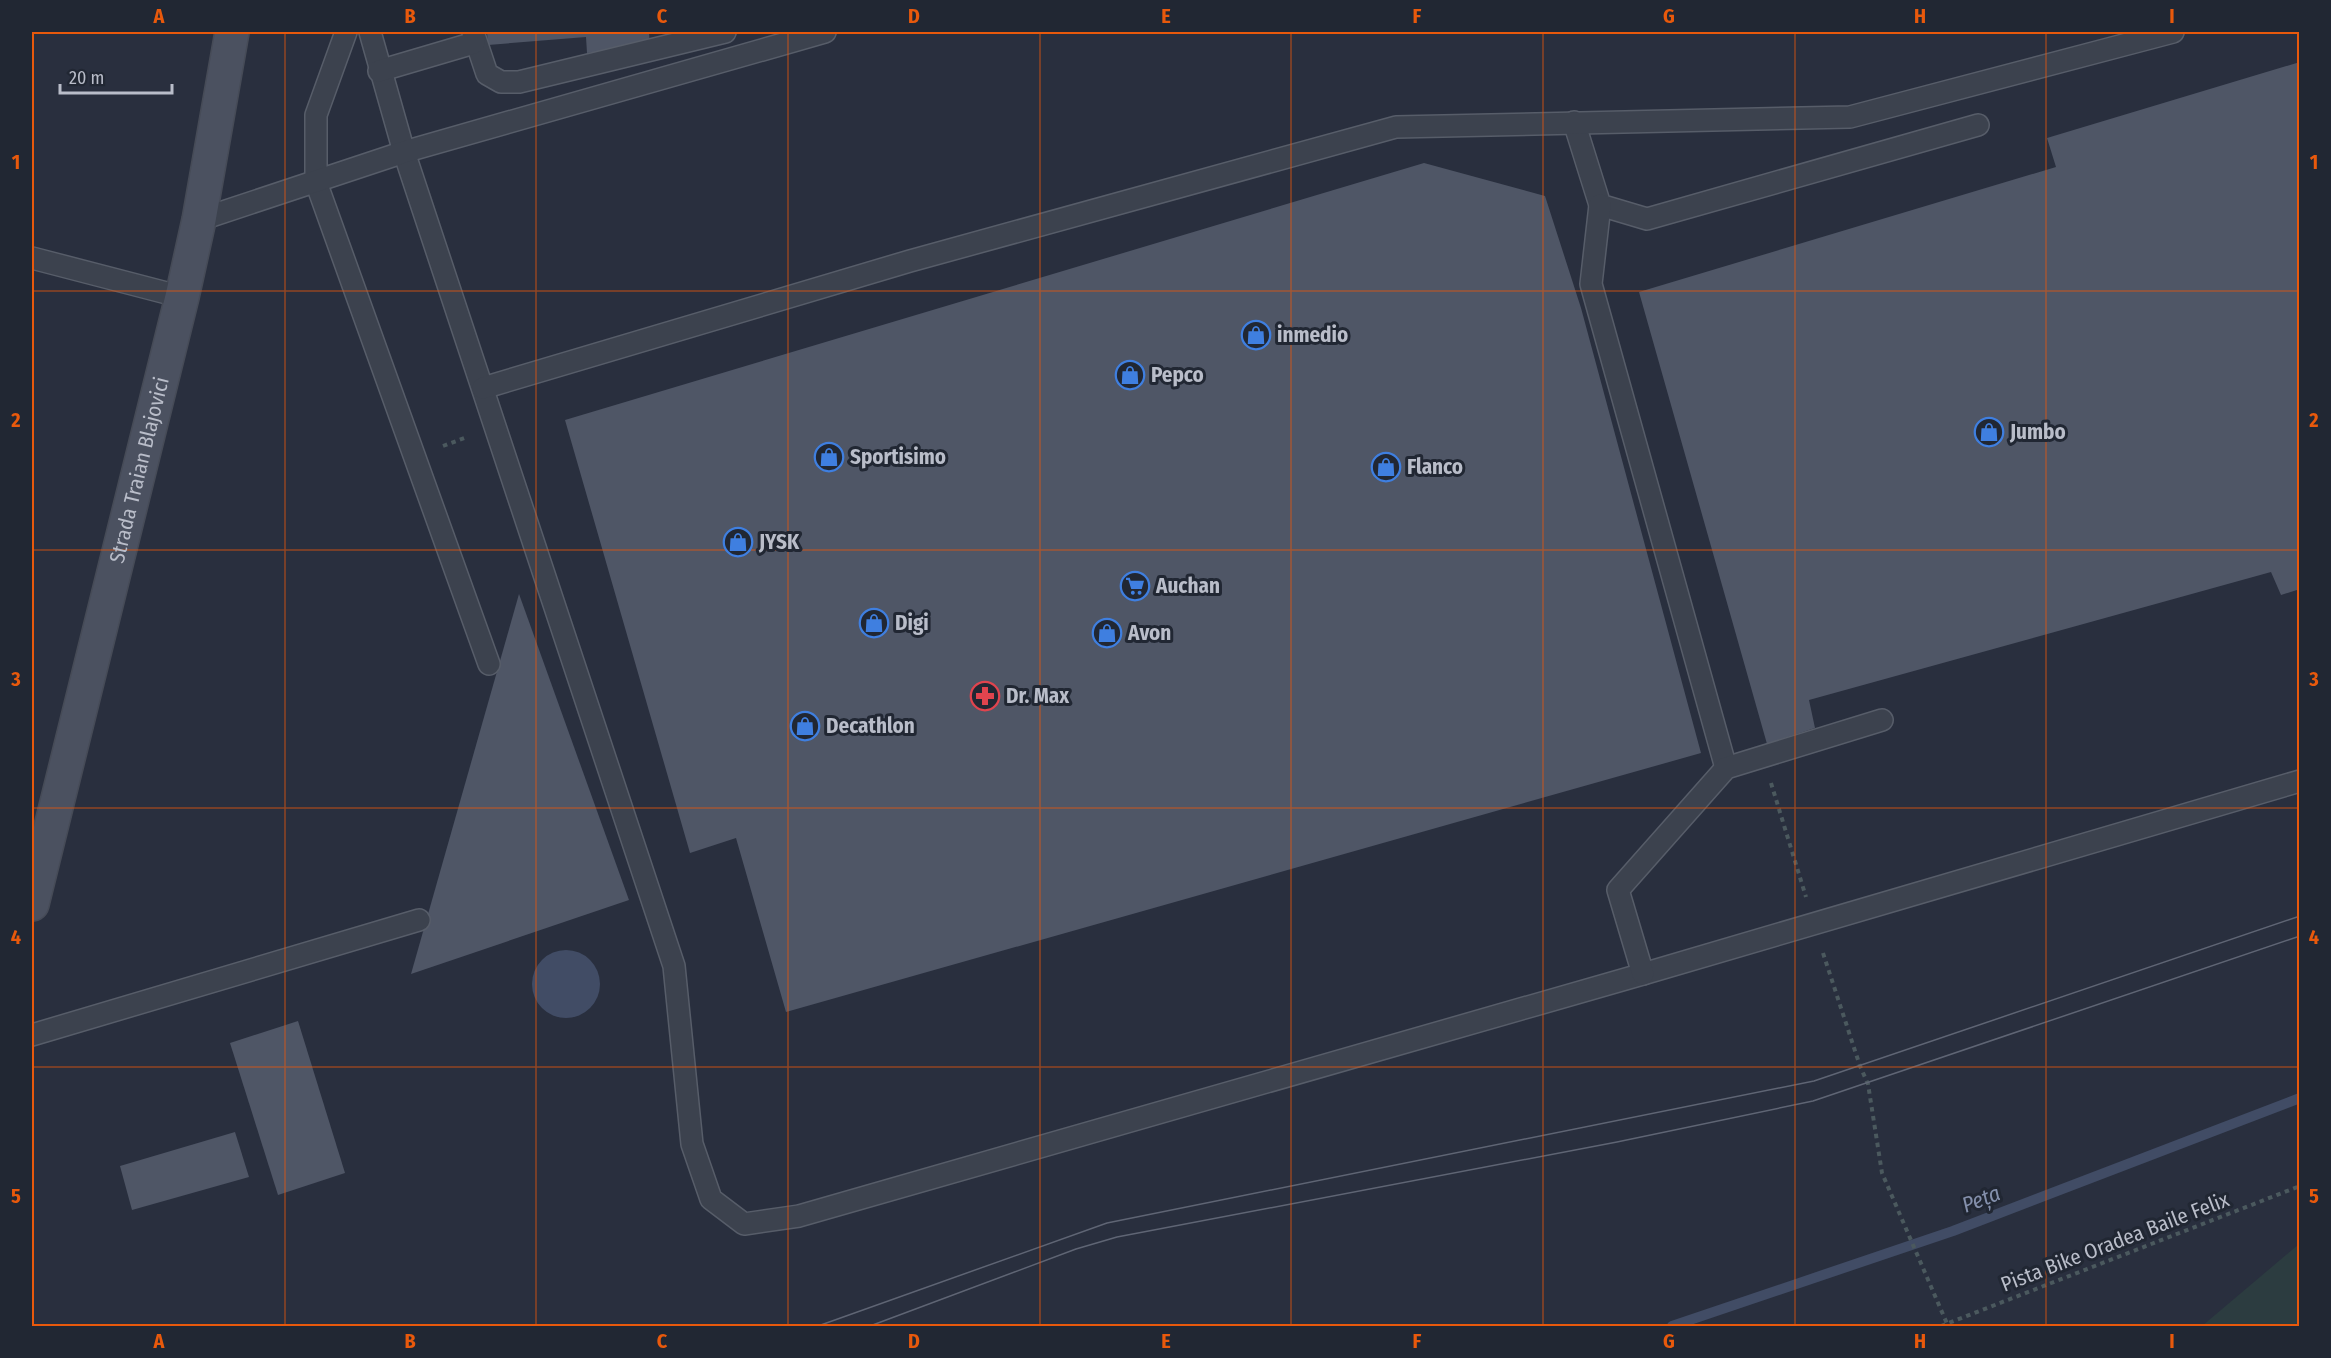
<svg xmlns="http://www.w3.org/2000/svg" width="2331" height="1358" font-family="'Fira Sans Condensed',sans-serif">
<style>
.green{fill:#2c3c40}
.water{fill:#414c65}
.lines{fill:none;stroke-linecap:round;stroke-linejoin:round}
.stream{stroke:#414c65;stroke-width:10}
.building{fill:#4f5666}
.lane-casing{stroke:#575d69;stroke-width:24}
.secondary-casing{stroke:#464b57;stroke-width:36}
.path{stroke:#4b595e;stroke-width:4;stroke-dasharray:4.5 4.5;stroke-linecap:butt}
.lane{stroke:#3c424e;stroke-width:21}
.secondary{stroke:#4b5160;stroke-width:33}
.tram{stroke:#5f6574;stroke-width:1.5}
.grid{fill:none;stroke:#e8590c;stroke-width:1.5;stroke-opacity:0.55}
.labels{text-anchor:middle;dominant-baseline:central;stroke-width:6;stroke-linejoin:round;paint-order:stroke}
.poi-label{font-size:21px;font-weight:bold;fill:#b9bdc9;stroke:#212733;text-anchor:start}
.street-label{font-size:21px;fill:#b9bdc9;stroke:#212733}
.water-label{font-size:22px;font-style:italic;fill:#8490ac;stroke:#212733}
.neatline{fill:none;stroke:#e8590c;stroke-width:2}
.grid-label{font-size:20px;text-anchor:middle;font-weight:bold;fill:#e8590c}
</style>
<rect width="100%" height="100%" fill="#292f3e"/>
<path class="green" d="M2299,1244V1326H2202Z"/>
<circle class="water" cx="566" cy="984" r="34"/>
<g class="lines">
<path class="stream" d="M1672,1326L1953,1231L2300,1098"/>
</g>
<g class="building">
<path d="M487,32H649L650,48L587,53L586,37L488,45Z"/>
<path d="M2300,62V589L2281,595L2271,572L1809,700L1815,728L1767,744L1639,292L2056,167L2047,138Z"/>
<path d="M1424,163L1545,196L1581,308L1701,753L786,1012L736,838L690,853L565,420Z"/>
<path d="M519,594L629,900L411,974Z"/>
<path d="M298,1021L345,1173L278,1195L230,1043Z"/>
<path d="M235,1132L249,1177L132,1210L120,1166Z"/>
</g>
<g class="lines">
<g class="lane-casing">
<g id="lane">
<path d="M346,32L316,115V182L489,664"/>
<path d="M370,32L404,152L674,966L692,1144L711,1199L744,1224L799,1216L1643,974L2300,781"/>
<path d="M473,32L487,74L501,82H519L725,32"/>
<path d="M379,71L474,43"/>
<path d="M1574,122L1600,205L1647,219L1978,125"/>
<path d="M1600,205L1591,284L1726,768"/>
<path d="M199,220L404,152L825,32"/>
<path d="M32,258L182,297"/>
<path d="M483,388L910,261L1396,127L1850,117L2173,32"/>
<path d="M1643,974L1618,890L1726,768L1882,720"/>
<path d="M32,1035L419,920"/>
</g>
</g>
<g class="secondary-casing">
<g id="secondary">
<path id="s1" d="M32,904L182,297L199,220L232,32"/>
</g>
</g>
<g class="path">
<path d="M443,446L467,437"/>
<path d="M1771,783L1806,897"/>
<path d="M1823,953L1860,1066L1868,1084L1882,1173L1948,1326"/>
<path d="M1941,1326L2300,1186"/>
</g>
<use href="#lane" class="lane"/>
<use href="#secondary" class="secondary"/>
<g class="tram">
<path d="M818,1326L1107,1223L1814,1081L2300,916"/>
<path d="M870,1326L1076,1249L1117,1237L1617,1142L1813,1101L2300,936"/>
</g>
</g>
<path class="grid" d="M285,32V1326M536,32V1326M788,32V1326M1040,32V1326M1291,32V1326M1543,32V1326M1795,32V1326M2046,32V1326M32,291H2300M32,550H2300M32,808H2300M32,1067H2300"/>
<defs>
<g id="shop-ring" transform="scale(1.5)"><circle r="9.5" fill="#212733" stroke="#3f7fe0" stroke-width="1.5"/><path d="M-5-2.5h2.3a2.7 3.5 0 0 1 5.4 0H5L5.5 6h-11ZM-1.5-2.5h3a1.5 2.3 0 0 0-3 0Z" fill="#3f7fe0"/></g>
<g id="supermarket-ring" transform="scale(1.5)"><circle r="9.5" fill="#212733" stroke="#3f7fe0" stroke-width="1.5"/><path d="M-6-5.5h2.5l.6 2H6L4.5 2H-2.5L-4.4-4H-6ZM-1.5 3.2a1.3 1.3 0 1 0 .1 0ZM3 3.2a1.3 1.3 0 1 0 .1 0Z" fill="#3f7fe0"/></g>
<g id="pharmacy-ring" transform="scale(1.5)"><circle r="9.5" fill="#212733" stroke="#e0444e" stroke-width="1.5"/><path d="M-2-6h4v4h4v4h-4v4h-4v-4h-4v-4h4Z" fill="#e0444e"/></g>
</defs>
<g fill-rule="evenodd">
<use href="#shop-ring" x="1256" y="335"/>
<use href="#shop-ring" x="1130" y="375"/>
<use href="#shop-ring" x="1989" y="432"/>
<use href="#shop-ring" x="829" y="457"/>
<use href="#shop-ring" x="1386" y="467"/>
<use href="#shop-ring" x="738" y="542"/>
<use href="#supermarket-ring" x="1135" y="586"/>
<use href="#shop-ring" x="874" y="623"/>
<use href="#shop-ring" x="1107" y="633"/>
<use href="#pharmacy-ring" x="985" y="696"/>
<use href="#shop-ring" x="805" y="726"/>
</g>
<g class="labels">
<g class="poi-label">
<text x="1277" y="335">inmedio</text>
<text x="1151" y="375">Pepco</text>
<text x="2010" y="432">Jumbo</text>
<text x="850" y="457">Sportisimo</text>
<text x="1407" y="467">Flanco</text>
<text x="759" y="542">JYSK</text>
<text x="1156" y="586">Auchan</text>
<text x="895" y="623">Digi</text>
<text x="1128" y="633">Avon</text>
<text x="1006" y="696">Dr. Max</text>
<text x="826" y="726">Decathlon</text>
</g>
<g class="street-label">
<text stroke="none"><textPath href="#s1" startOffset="447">Strada Traian Blajovici</textPath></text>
<text transform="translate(2115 1242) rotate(-21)">Pista Bike Oradea Baile Felix</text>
</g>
<g class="water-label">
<text transform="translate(1981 1199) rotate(-21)">Peța</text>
</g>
</g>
<rect width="2331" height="1358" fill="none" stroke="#212733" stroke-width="66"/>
<path d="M60 84v9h112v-9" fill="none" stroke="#b9bdc9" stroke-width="3"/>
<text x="69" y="84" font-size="18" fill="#b9bdc9" stroke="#212733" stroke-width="4.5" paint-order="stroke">20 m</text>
<rect x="33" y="33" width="2265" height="1292" class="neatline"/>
<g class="grid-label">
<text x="159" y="23">A</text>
<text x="410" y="23">B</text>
<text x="662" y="23">C</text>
<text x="914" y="23">D</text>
<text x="1166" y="23">E</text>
<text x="1417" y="23">F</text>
<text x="1669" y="23">G</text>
<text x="1920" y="23">H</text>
<text x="2172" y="23">I</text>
<text x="16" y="169">1</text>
<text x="2314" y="169">1</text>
<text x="16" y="427">2</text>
<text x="2314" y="427">2</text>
<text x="16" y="686">3</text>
<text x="2314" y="686">3</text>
<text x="16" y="944">4</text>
<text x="2314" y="944">4</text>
<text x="16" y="1203">5</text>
<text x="2314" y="1203">5</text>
<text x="159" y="1348">A</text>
<text x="410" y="1348">B</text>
<text x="662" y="1348">C</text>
<text x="914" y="1348">D</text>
<text x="1166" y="1348">E</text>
<text x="1417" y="1348">F</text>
<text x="1669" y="1348">G</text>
<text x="1920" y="1348">H</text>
<text x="2172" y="1348">I</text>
</g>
</svg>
